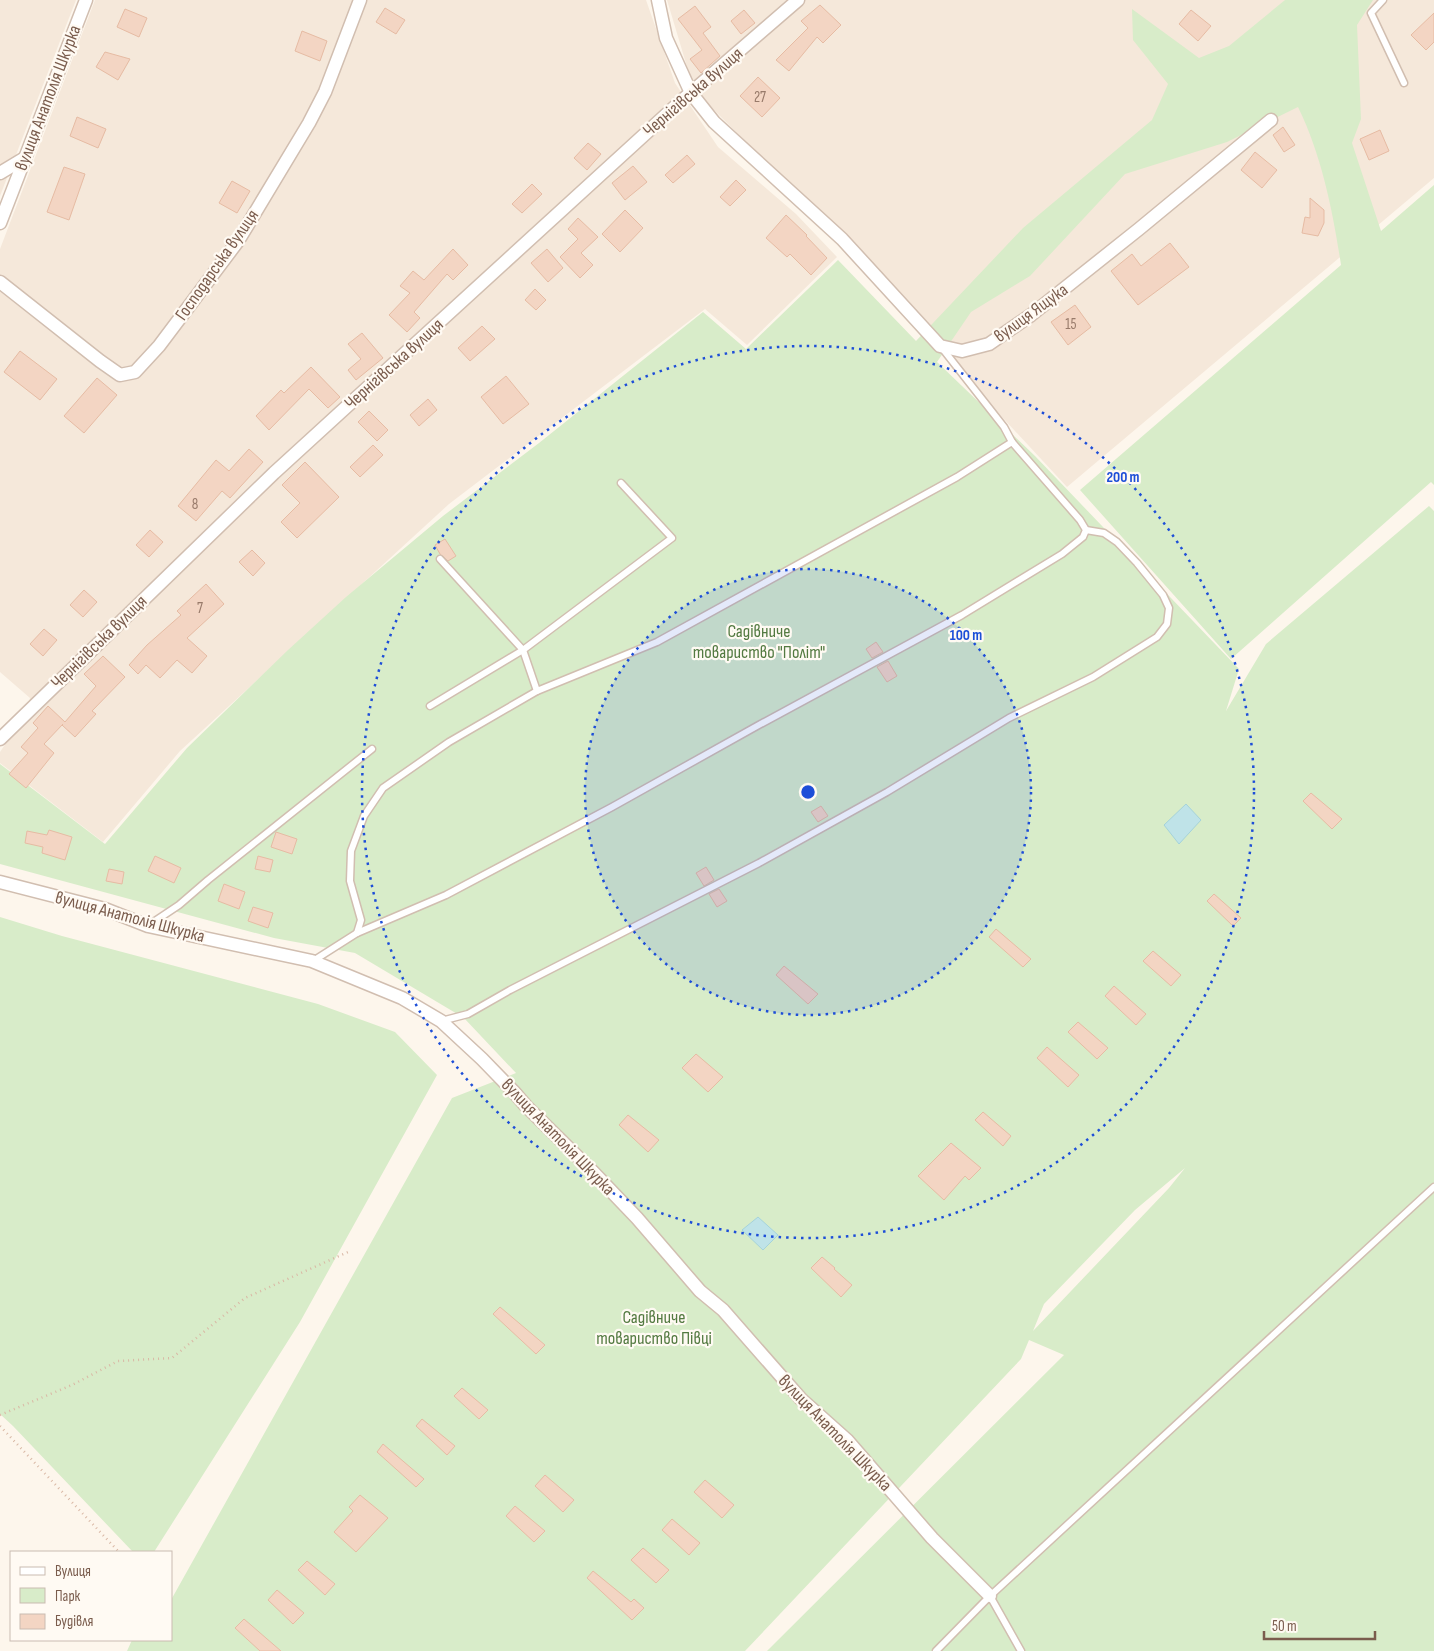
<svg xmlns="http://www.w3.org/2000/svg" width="1434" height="1651" font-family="'Sofia Sans Condensed',sans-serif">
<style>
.residential{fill:#f5e8da}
.green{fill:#d8ecc9;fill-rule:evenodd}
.water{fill:#bfe3e8;stroke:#a5d3da}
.building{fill:#f3d5c3;stroke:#e6bba3}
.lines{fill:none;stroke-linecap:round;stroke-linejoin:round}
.service-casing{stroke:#d1beb0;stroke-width:9}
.minor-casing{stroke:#d1beb0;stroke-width:15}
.path{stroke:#d9b8a5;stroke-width:2.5;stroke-dasharray:1 4;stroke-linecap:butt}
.service{stroke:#fff;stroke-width:6}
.minor{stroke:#fff;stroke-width:12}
.ring{fill:none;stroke:#1d4ed8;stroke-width:2.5;stroke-dasharray:2.5 5}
.labels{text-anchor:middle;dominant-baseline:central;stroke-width:4.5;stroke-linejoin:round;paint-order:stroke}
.number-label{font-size:15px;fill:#987a6a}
.street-label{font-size:18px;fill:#7a5c4d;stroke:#fffaf3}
.park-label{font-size:18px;fill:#537a41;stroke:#fffaf3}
.centre{fill:#1d4ed8;stroke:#fffaf3;stroke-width:2.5}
.ring-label{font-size:15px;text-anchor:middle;font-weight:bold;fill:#1d4ed8;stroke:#fffaf3;stroke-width:4.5;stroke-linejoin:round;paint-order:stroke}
</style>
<rect width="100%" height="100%" fill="#fdf6ec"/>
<g class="residential">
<path d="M0,0H76L0,196Z"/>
<path d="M95,0H646L675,83L718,147L796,214L837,257L747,345L705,309L449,504L180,751L103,842L0,763V752L27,712L30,698L0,672V249Z"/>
<path d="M667,0H1434V178L1067,487L753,149L694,90Z"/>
</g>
<g class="green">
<path d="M1285,0H1373L1357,25L1361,119L1352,143L1381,231L1434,185V485L1431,482L1231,659L1080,490L1341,265C1333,212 1322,156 1298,107L1227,142L1125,174L1030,276L971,312L937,362L1035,456L1239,669L1226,711L1266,644L1429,506L1434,511V1651H767L1064,1355L1029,1340L1021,1359L745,1651H127L132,1640H171V1600L452,1098L516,1073L464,1018L355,953L274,938L0,864V764L105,844L187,748L288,650L346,597L443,516L539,443L703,312L746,349L838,260L916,341L1023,228L1152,120L1168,84L1133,40L1132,9L1199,58L1229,46ZM1185,1168L1169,1188L1033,1331L1044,1304L1135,1210Z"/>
<path d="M0,917L62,936L318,1004L395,1032L437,1075L300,1322L154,1552H133L13,1426L0,1414Z"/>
</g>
<g class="water">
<path d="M1186,804L1201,820L1179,844L1164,825Z"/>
<path d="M758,1217L778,1235L763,1250L742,1230Z"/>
</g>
<g class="building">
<path d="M820,5L841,25L823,43L817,37L789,71L776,60L808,28L801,21Z"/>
<path d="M695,6L711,27L703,33L720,56L701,73L690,59L702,50L678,19Z"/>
<path d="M385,8L405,20L396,34L376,22Z"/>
<path d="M125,9L147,18L139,37L117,27Z"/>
<path d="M744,10L755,23L741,34L731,21Z"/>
<path d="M1191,10L1211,26L1198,41L1179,24Z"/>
<path d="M1434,13V42L1426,50L1411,35Z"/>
<path d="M302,31L327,41L320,61L295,51Z"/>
<path d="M105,52L130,59L118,80L96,67Z"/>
<path d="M758,77L780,98L762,117L740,96Z"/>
<path d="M77,117L106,129L98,148L70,136Z"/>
<path d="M1283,127L1295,145L1284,152L1273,135Z"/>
<path d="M1380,130L1389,151L1369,160L1360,139Z"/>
<path d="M588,143L601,154L587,170L574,158Z"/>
<path d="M1255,152L1277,170L1262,188L1241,170Z"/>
<path d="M687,155L695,164L673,183L665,175Z"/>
<path d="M633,166L647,182L625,200L612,183Z"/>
<path d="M64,167L85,174L69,220L47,212Z"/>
<path d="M736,180L746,190L730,206L720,197Z"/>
<path d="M232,181L250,191L237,213L219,203Z"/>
<path d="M532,184L542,194L522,213L512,204Z"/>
<path d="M1310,198L1324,210V223L1318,236L1302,233L1305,217L1310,218Z"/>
<path d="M625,210L643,228L620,252L602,234Z"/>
<path d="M786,215L807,235L806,236L827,258L811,275L790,254L787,257L766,238Z"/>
<path d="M578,218L598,237L581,253L593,265L580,278L560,257L578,239L568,229Z"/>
<path d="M1170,243L1189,267L1138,305L1111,271L1132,254L1141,266Z"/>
<path d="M453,249L468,265L453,280L447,274L414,312L420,318L407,332L389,315L410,293L400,286L413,271L424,280Z"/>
<path d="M547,249L563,268L548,282L531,263Z"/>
<path d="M535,289L546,300L536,310L525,300Z"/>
<path d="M1075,305L1091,327L1068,345L1051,322Z"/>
<path d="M482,326L495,339L470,361L458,348Z"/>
<path d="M362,333L383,358L356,380L348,370L361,359L348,344Z"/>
<path d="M20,351L57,379L40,400L4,372Z"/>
<path d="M311,367L340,397L328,408L309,389L269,430L256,416L281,390L284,393Z"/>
<path d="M506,376L529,404L503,424L481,397Z"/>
<path d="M97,378L117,395L84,433L64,416Z"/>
<path d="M428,399L437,410L419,426L410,415Z"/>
<path d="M369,411L388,430L377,441L358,422Z"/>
<path d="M373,445L383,455L360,477L350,467Z"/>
<path d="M249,449L263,462L230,498L222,491L196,521L178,506L216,460L229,471Z"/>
<path d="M305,462L339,497L297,538L281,522L300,503L282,485Z"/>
<path d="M150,530L163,542L149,557L136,545Z"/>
<path d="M445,539L456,556L448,561L440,554L435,545Z"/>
<path d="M252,550L265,563L253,576L239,562Z"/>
<path d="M206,584L224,604L187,638L207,656L192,673L177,660L160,678L146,665L138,674L129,665L147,645L181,615L177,611Z"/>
<path d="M84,590L97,602L83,617L70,605Z"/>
<path d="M44,629L57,640L43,656L30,644Z"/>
<path d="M876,642L883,652L872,658L866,649Z"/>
<path d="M103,656L125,677L92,711L96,714L75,737L62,725L63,724L44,744L54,753L26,788L9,774L28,753L21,747L38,728L33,723L48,706L65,722L96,686L84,674Z"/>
<path d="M888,661L897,676L887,682L877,667Z"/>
<path d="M1311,793L1342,819L1332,829L1303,801Z"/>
<path d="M821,806L828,816L818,822L811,812Z"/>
<path d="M49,830L72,837L65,860L42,853L43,847L25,843L27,831L47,835Z"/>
<path d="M276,832L297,839L292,854L271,847Z"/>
<path d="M155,856L181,868L174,883L148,871Z"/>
<path d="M258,856L273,860L270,872L255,869Z"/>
<path d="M706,867L714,880L704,886L696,873Z"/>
<path d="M109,869L124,872L122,884L106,881Z"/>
<path d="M224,884L245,892L239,909L218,901Z"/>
<path d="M719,889L727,901L717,907L709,894Z"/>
<path d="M1214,894L1241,918L1233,926L1207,901Z"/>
<path d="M253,907L273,913L268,928L248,921Z"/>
<path d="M996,929L1031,959L1023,967L989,937Z"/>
<path d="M1153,951L1181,975L1171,986L1143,961Z"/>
<path d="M784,966L818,994L808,1004L776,975Z"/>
<path d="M1114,986L1146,1014L1136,1025L1105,996Z"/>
<path d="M1078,1022L1108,1048L1097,1059L1068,1032Z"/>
<path d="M1047,1047L1079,1075L1068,1087L1037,1058Z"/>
<path d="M696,1054L723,1077L708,1092L682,1068Z"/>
<path d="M983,1112L1011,1136L1003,1146L975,1120Z"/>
<path d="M628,1115L659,1140L648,1152L619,1125Z"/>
<path d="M951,1143L981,1168L969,1180L965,1176L944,1200L918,1176Z"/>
<path d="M822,1257L835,1268L834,1269L852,1285L841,1297L811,1268Z"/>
<path d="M500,1307L545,1345L536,1354L493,1314Z"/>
<path d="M462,1388L488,1410L479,1419L454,1396Z"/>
<path d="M422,1419L455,1446L447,1455L416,1426Z"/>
<path d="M383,1444L424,1479L416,1487L377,1452Z"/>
<path d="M545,1475L574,1500L563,1512L535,1486Z"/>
<path d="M705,1480L734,1505L722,1518L694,1492Z"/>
<path d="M360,1495L388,1518L356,1552L334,1532L353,1511L349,1507Z"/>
<path d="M515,1506L545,1531L534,1542L506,1516Z"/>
<path d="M672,1519L700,1543L689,1555L662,1530Z"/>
<path d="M643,1548L669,1570L656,1583L631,1560Z"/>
<path d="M307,1561L335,1584L325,1595L298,1570Z"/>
<path d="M593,1571L631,1602L634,1599L644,1608L632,1620L587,1578Z"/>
<path d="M277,1590L304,1613L293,1624L268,1600Z"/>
<path d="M244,1619L281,1651H260L235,1628Z"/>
</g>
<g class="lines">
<g class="service-casing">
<g id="service">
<path d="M1383,0L1371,13L1404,83"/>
<path d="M440,559L523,650L537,691"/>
<path d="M430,706L523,650L672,538L621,483"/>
<path d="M149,925L179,905L208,880L372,749"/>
<path d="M357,933L446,895L612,807L757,726L962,615L1062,554L1083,537L1086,530L1080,520L1012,442"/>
<path d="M313,961L357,933L361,920L350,881L351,851L364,816L383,788L449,742L537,691L657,642L957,477L1012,442L1004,427L942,348"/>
<path d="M441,1021L468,1014L510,990L759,863L887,792L1009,718L1093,677L1157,637L1167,624L1169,608L1163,595L1137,563L1117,542L1104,533L1086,530"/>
<path d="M990,1596L1021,1651"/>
<path d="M936,1651L990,1596L1434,1187"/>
</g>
</g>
<g class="minor-casing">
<g id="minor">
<path d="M658,0L666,38L691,93L714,122L842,239L940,346L962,351L989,344L1031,315L1139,229L1271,120"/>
<path d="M0,173L25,158"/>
<path d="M0,223L86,0"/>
<path d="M0,282L100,361L120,375L135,372L159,346L238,241L309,123L325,92L360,0"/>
<path d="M0,739L274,473L679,103L798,0"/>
<path d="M0,882L105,909L148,926L312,961L402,998L441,1021L482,1059L514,1092L526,1106L592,1171L637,1218L700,1291L723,1310L801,1399L847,1440L932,1538L990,1596"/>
</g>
</g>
<g class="path">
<path d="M0,1415L72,1385L118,1361L172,1358L245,1298L348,1252"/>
<path d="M0,1426L119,1552"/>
</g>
<use href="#service" class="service"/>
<use href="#minor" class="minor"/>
</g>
<circle cx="808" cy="792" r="223" fill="#1d4ed8" fill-opacity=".12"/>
<g class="ring">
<circle cx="808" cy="792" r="223"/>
<circle cx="808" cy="792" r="446"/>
</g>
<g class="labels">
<g class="number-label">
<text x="760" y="97">27</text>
<text x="1071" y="324">15</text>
<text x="195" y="504">8</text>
<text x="200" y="608">7</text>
</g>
<g class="street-label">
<text transform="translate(693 92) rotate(-41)">Чернігівська вулиця</text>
<text transform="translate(48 98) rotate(-69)">вулиця Анатолія Шкурка</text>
<text transform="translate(217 265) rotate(-55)">Господарська вулиця</text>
<text transform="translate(1031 313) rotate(-36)">вулиця Ящука</text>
<text transform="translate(394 364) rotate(-42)">Чернігівська вулиця</text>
<text transform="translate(99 642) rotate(-44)">Чернігівська вулиця</text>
<text transform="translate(130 917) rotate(15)">вулиця Анатолія Шкурка</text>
<text transform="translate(558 1137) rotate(46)">вулиця Анатолія Шкурка</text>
<text transform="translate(835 1433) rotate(46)">вулиця Анатолія Шкурка</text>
</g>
<g class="park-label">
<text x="759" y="631">Садівниче<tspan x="759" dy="21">товариство "Політ"</tspan></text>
<text x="654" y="1317">Садівниче<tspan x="654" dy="21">товариство Півці</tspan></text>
</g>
</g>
<circle cx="808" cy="792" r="8" class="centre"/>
<g class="ring-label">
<text x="1123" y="482">200 m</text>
<text x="966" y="640">100 m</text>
</g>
<rect x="10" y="1551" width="162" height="90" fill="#fffaf3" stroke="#cabbb1"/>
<rect x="20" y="1567" width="25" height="8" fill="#ffffff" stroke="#cabbb1"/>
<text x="55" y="1576" font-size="15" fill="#7a5c4d">Вулиця</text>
<rect x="20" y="1588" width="25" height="15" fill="#d8ecc9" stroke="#cabbb1"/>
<text x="55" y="1601" font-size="15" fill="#7a5c4d">Парк</text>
<rect x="20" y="1614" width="25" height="15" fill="#f3d5c3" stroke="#cabbb1"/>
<text x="55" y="1626" font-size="15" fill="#7a5c4d">Будівля</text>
<path d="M1264 1631v8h111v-8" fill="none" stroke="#7a5c4d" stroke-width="2.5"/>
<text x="1272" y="1631" font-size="15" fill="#7a5c4d" stroke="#fffaf3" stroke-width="4" paint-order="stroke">50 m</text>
</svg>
